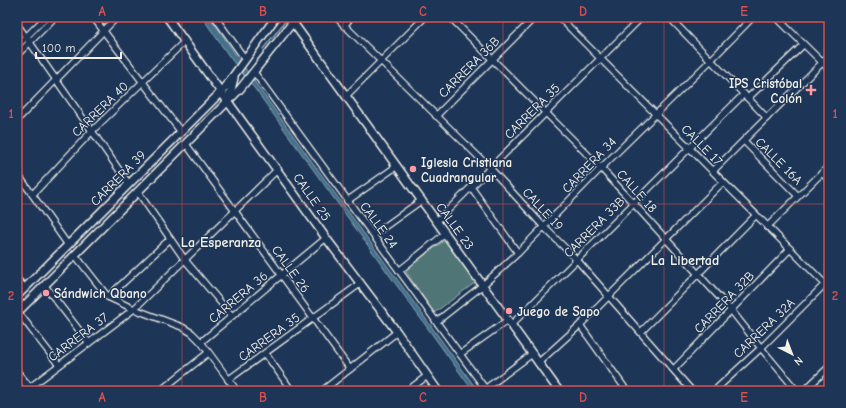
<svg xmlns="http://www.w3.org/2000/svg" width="846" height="408" font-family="'Comic Neue',sans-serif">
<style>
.green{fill:#4f7577;stroke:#a2b3b0}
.water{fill:#446f8b;stroke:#8aa3b0}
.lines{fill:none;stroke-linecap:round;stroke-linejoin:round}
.stream{stroke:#8aa3b0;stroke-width:1.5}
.minor-casing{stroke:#f4f1e8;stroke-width:8}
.major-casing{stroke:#f4f1e8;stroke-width:10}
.minor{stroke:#1d3557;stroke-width:5.5}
.major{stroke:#1d3557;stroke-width:7}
.grid{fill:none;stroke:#dc504e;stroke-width:1;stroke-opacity:0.55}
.poi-dot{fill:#ff9aa2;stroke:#1d3557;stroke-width:1.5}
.labels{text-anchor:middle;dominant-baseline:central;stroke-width:3;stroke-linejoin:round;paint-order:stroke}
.street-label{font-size:13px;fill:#f4f1e8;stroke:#1d3557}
.poi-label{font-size:13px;font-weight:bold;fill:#f4f1e8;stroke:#1d3557;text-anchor:start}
.neighbourhood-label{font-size:14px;font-weight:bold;fill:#f4f1e8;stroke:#1d3557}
.neatline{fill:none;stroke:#dc504e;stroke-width:1.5}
.grid-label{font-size:13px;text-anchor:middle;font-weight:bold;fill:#dc504e}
</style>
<rect width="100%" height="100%" fill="#1d3557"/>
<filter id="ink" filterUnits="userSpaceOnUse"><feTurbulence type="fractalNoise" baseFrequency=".025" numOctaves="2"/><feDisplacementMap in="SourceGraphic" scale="8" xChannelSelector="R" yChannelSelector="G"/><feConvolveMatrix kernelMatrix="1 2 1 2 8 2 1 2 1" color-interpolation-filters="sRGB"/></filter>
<g filter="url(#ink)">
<path class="green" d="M445,240L476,282L434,313L405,270Z"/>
<path class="water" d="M202,17H210L258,87L478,391H473L255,89L231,59Z"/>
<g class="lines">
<path class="stream" d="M263,49L287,19"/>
<g class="minor-casing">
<g id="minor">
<path d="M93,17L181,132"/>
<path d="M215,17L245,59"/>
<path d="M336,17L490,168L544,227L577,260L692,391"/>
<path d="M450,17L601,168L731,310L761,348L797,391"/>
<path d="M559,17L829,288"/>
<path d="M669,17L767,118"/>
<path d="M776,17L829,69"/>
<path d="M17,24L129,184"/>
<path d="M344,26L351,17"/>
<path d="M17,46L46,17"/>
<path d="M17,55L55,17"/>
<path d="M254,72L487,391"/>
<path d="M346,96L425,17"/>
<path d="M748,98L803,45"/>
<path d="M436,116L535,17"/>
<path d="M17,120L117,17"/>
<path d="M744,141L798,196"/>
<path d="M186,144L350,369"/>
<path d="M713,171L829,56"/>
<path d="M17,173L68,245"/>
<path d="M822,173L829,180"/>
<path d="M471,187L518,253"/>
<path d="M138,192L185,260L232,316"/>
<path d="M33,194L93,130L185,41"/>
<path d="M347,201L397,166"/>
<path d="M437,221L642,17"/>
<path d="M767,227L829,166"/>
<path d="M373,235L422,200"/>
<path d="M75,255L108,297L134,309L182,327L192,333L201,342L237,391"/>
<path d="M399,271L446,233"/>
<path d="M17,279L25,288"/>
<path d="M45,286L89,343"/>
<path d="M108,297L170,239"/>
<path d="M18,312L59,365"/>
<path d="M436,322L483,285L518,253L601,168L710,61L753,17"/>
<path d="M511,325L744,94"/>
<path d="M580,325L627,391"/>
<path d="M641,332L756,215"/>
<path d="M201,342L326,238"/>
<path d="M265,353L292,391"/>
<path d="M460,354L508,320"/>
<path d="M538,363L580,325L723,182"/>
<path d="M674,369L790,249"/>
<path d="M228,380L361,283"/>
<path d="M29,388L134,309L278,169"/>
<path d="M485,389L532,354"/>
<path d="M160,391L208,353"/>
<path d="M322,391L397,332"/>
<path d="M407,391L427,376"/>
<path d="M714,391L761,348L829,280"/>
<path d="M804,391L829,367"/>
</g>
</g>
<g class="major-casing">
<g id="major">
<path d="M167,17L326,238L397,332L438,391"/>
<path d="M289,17L559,391"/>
<path d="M228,101L234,78"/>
<path d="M17,296L221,92L234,75L276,17"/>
<path d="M17,313L240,89L297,17"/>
<path d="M17,373L32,391"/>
</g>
</g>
<use href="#minor" class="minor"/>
<use href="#major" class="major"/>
</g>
</g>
<path class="grid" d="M182,17V391M343,17V391M503,17V391M664,17V391M17,204H829"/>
<g class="poi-dot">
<path d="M809 84h4v4h4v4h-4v4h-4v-4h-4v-4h4z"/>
<circle cx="413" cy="169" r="4"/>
<circle cx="46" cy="293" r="4"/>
<circle cx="509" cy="311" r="4"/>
</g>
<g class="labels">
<g class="street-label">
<text transform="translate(469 67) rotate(-45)">CARRERA 36B</text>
<text transform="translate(100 109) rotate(-44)">CARRERA 40</text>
<text transform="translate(532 111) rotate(-45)">CARRERA 35</text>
<text transform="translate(702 145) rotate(45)">CALLE 17</text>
<text transform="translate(779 161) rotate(45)">CALLE 16A</text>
<text transform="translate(589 165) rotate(-46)">CARRERA 34</text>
<text transform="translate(118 178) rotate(-45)">CARRERA 39</text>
<text transform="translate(637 191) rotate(48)">CALLE 18</text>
<text transform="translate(312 197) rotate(55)">CALLE 25</text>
<text transform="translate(543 209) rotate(47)">CALLE 19</text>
<text transform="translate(379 225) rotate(54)">CALLE 24</text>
<text transform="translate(455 226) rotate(54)">CALLE 23</text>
<text transform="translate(594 227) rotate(-45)">CARRERA 33B</text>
<text transform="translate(291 269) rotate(54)">CALLE 26</text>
<text transform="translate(238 297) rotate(-40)">CARRERA 36</text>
<text transform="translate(724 302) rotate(-46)">CARRERA 32B</text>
<text transform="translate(764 328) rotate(-44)">CARRERA 32A</text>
<text transform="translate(78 337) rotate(-37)">CARRERA 37</text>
<text transform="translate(269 337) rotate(-36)">CARRERA 35</text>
</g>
<g class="poi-label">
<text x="802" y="83" text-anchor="end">IPS Cristóbal<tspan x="802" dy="15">Colón</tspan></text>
<text x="421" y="162">Iglesia Cristiana<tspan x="421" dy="15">Cuadrangular</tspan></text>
<text x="54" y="293">Sándwich Qbano</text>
<text x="517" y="311">Juego de Sapo</text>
</g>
<g class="neighbourhood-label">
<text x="221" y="242">La Esperanza</text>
<text x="685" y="260">La Libertad</text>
</g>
</g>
<rect width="846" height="408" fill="none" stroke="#1d3557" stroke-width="44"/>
<g transform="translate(792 354) rotate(138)" stroke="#1d3557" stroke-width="3" paint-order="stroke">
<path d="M0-3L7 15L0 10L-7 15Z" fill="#f4f1e8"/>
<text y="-6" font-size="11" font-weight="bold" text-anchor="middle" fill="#f4f1e8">N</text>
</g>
<path d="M36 52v6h85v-6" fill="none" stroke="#f4f1e8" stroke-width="2"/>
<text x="42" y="52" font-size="12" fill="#f4f1e8" stroke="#1d3557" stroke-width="3" paint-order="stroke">100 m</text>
<rect x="22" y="22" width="802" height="364" class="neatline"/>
<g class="grid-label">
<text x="102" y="16">A</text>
<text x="263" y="16">B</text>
<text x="423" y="16">C</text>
<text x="583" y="16">D</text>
<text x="744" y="16">E</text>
<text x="11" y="118">1</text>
<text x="835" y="118">1</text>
<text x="11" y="300">2</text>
<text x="835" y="300">2</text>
<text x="102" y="402">A</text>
<text x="263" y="402">B</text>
<text x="423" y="402">C</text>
<text x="583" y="402">D</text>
<text x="744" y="402">E</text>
</g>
</svg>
